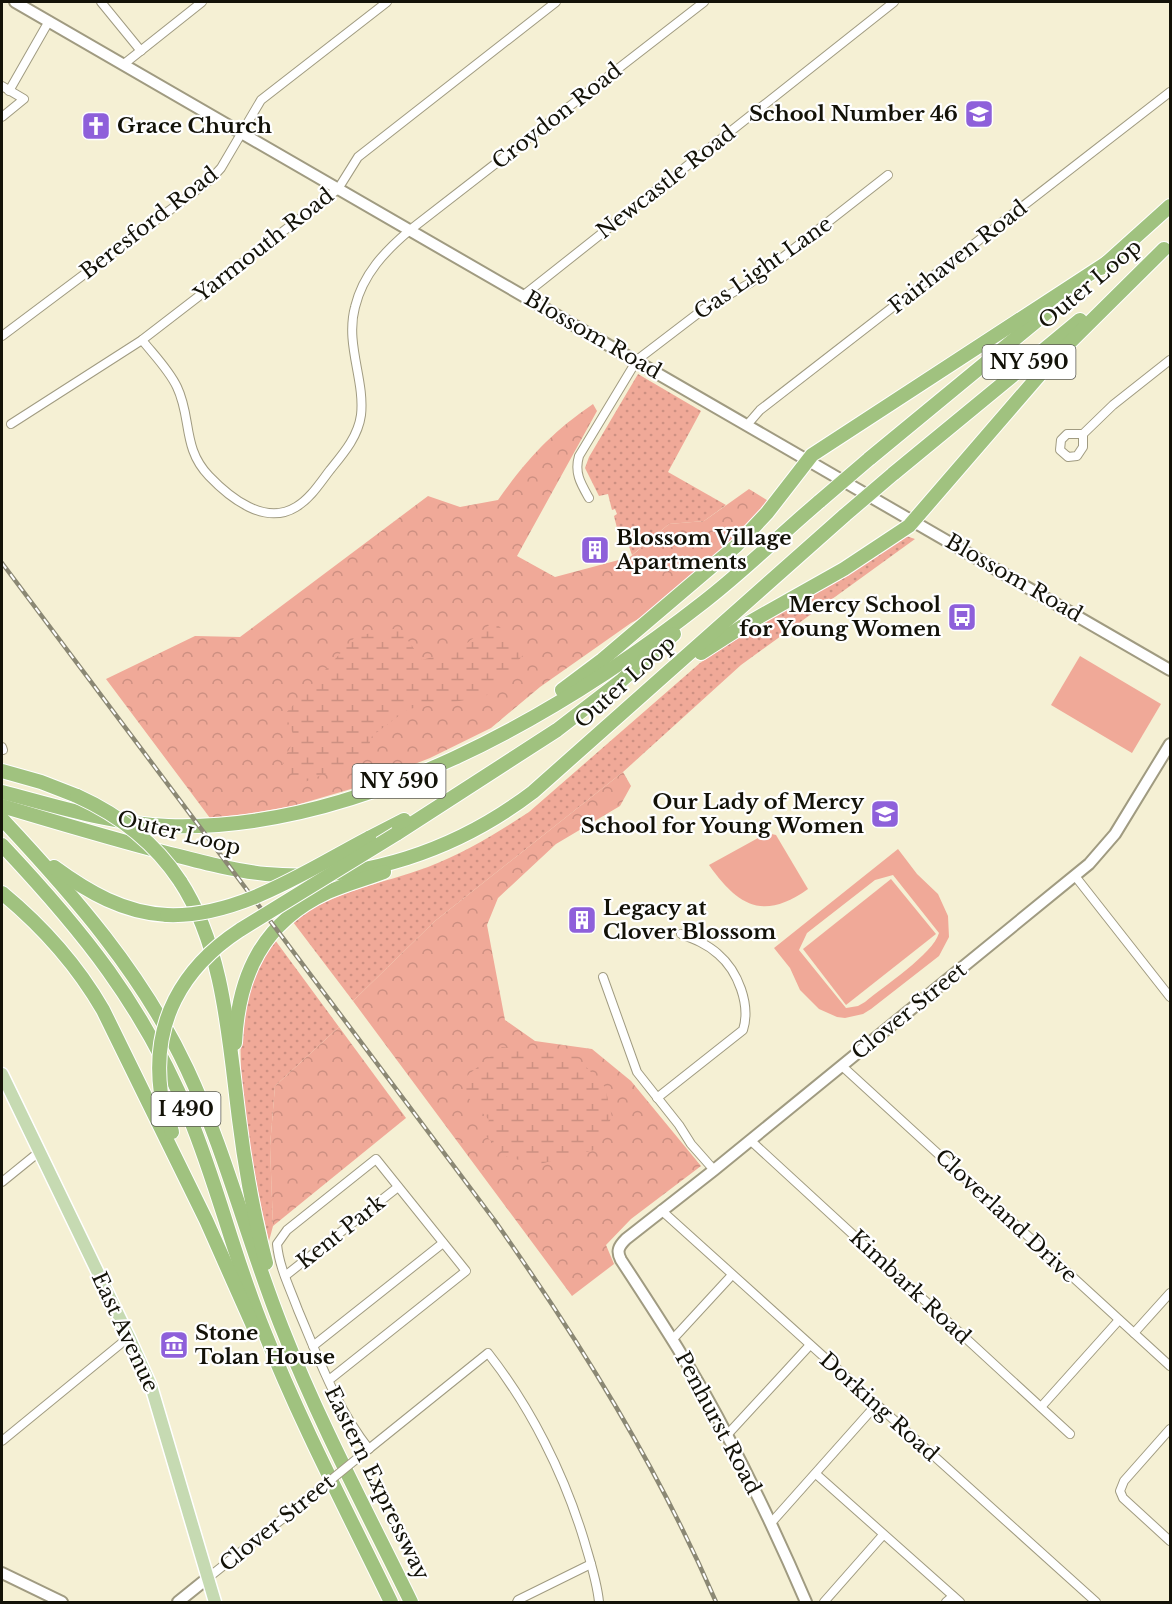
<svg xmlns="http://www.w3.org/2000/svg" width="1172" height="1604" font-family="'Libre Baskerville',serif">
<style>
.grass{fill:url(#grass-dots)}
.forest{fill:url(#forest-crowns)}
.wetland{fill:url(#wetland-marsh)}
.garden{fill:#f0a998;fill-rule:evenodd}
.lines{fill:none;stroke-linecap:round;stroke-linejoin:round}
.street-casing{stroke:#a09b81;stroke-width:10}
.secondary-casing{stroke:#a09b81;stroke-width:14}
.primary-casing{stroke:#fff;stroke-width:15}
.highway-casing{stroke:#fff;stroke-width:16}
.street{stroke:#fff;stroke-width:8}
.secondary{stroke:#fff;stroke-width:10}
.primary{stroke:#c6dab2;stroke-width:12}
.highway{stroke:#a0c27f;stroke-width:14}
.rail-casing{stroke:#8b8874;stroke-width:4.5}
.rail{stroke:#fff;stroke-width:2;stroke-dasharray:7;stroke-linecap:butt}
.street-bridge-casing{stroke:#a09b81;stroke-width:10;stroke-linecap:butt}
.highway-bridge-casing{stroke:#fff;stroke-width:16;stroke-linecap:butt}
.street-bridge{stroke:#fff;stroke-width:8}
.highway-bridge{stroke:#a0c27f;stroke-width:14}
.labels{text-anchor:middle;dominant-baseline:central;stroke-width:4.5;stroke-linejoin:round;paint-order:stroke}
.shield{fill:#fff;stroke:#5a5952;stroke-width:1.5}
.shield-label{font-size:20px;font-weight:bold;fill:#131208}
.poi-label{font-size:21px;font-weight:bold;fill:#131208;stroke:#fff;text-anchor:start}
.street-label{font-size:21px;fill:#131208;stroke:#fff}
</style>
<defs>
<pattern id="grass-dots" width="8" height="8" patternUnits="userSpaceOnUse" patternTransform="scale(1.5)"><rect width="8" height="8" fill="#f0a998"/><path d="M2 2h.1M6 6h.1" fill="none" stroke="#cd9082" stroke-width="1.8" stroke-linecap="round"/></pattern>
<pattern id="forest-crowns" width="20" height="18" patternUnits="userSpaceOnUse" patternTransform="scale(1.5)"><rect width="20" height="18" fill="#f0a998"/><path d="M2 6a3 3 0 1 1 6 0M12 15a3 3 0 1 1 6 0" fill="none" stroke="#cd9082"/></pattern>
<pattern id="wetland-marsh" width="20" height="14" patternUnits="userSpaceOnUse" patternTransform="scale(1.5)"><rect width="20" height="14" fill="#f0a998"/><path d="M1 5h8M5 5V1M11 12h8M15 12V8" fill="none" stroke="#cd9082"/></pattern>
</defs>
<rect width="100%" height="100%" fill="#f5f0d4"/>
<g class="grass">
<path d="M638,374L701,411L668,472L726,505L704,521L669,524L632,555L625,535L617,528L614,516L617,514L615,509L612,510L608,494L599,496L585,468L589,457Z"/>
<path d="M906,536L915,539L741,665L623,772L435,921L353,1001L293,922C332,891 382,884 428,867C465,853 497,833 529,812L700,663L751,629L840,580Z"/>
<path d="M275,940L339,1027L275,1086L270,1146L273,1226L269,1241C253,1172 228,1056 248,989C253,971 264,956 275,940Z"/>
</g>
<g class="forest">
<path d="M593,404L597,411L517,556L555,577L630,557L669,524L704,521L749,489L770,502L757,519L653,611L631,623L540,687L491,728L430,758L351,789L293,806L246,814L210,818L106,679L195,636L240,637L428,496L460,507L498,500C527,459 552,432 593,404Z"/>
<path d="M623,772L631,786L620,806L556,844L498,898L487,925L505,1020L535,1041L592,1049L631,1081L701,1166L631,1219L606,1245L614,1264L572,1296L353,1001L435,921Z"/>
<path d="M339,1027L406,1118L273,1226L270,1146L275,1086Z"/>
</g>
<g class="wetland">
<path d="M494,621L525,653L485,697L408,709L372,736L365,757L300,784L282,762L295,739L285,714L356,636L399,628L422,660L460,649Z"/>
<path d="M502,1047L576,1056L605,1087L612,1117L594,1150L536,1165L505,1156L483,1133L489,1120L465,1094L468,1075Z"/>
</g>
<g class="garden">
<path d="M1080,656L1161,704L1132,753L1051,705Z"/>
<path d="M767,833L776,835L808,889C763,921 738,906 709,865Z"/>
<path d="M898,849L917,874L938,894L948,916L949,937L939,956L871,1009L863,1014L845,1018L837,1017L819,1009L800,990L790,968L774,948ZM893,875L939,933C933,954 883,987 865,1002L858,1006L846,1008L799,950L807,933L875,880Z"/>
<path d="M891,879L936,934L846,1005L803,949Z"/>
</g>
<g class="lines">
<g class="street-casing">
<g id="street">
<path d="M101,2L141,51"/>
<path d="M124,64L202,2"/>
<path d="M2,86L24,99L2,117"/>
<path d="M9,91L49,21"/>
<path d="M524,295L894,2"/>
<path d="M2,336L210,180L221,168L261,100L387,2"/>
<path d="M142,340C154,355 169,370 177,387C192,418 182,448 209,476C230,498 265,526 296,507C310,499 320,483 330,470C343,454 358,437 361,415C365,380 345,344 355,307C363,274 385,251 410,230L704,2"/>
<path d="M11,424L142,340L338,189L358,157L556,2"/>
<path d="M747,425L760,410L1170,92"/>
<path d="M1067,434H1083V447L1077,456L1068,457L1060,450L1061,440Z"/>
<path d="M1083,434L1113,405L1170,360"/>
<path d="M589,498C581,484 574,473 579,456L637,360L705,308L750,283L888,175"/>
<path d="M2,747L3,750"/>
<path d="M1075,876L1170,997"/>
<path d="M603,977L637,1072L679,1125L691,1144L714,1170"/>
<path d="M842,1066L1170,1366"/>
<path d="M657,1098L743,1030C751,1005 738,971 718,954C707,944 694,939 681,934"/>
<path d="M750,1140L1070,1434"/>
<path d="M2,1182L39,1152"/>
<path d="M661,1210L1096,1602"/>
<path d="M285,1276L398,1187"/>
<path d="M1134,1333L1170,1293"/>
<path d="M673,1339L732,1275"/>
<path d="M313,1346L443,1243"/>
<path d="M329,1380L466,1271L376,1159L287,1230L277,1244C279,1267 290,1288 298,1310C318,1357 337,1409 369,1449"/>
<path d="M1041,1407L1119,1320"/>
<path d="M1170,1429L1124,1481L1120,1491L1123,1498L1170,1541"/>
<path d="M727,1435L810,1345"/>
<path d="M2,1441L129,1337"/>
<path d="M365,1452L488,1353C531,1408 564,1474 584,1540C590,1561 597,1581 599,1602"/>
<path d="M816,1474L960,1602"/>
<path d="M771,1523L876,1405"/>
<path d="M209,1577L310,1497"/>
<path d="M517,1602L518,1600L591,1564"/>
<path d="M824,1602L883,1535"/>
<path d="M946,1602L953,1596"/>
</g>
</g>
<g class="secondary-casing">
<g id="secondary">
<path d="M15,2L1170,670"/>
<path d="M2,1573L62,1602"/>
<path d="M178,1602L209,1577"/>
<path d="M806,1602C782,1546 756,1491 728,1437C697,1376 659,1318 621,1260C616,1251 619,1246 626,1239L714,1170L1089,864L1115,834L1170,744"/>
</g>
</g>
<g class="primary-casing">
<path id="primary" d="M2,1074L129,1337L151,1386L215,1602"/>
</g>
<g class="highway-casing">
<g id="highway">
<path d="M1101,268L1170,206"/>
<path d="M869,459L1051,309"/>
<path d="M893,474L1080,320"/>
<path d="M701,653L743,626L844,569L909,526L1055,357L1164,249"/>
<path d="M562,690L602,660L736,546L767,513L812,455L1108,262"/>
<path d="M2,771L41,782L77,796"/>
<path d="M2,792C56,806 111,824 168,826C358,832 560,715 705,601C745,570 781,534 820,501"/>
<path d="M2,806C52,821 103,836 155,850C191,859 228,870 266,874C362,883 457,850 533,792L845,515"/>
<path d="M2,819C74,896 142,973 187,1069C226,1152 248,1243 282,1328C319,1422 367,1512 411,1602"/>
<path d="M396,834L557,730L622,680L674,634"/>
<path d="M369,838L404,820"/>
<path d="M2,845C83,931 143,1005 189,1116C218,1186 235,1261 264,1331C301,1424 348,1513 391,1602"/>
<path d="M54,867C88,892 124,913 167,915"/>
<path d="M180,881C224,948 229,1041 239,1119C245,1168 254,1216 266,1263"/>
<path d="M2,893C42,926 77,965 103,1010L206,1220L254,1328"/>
<path d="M235,1043C238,975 263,922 328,892C346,884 365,879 384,872"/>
<path d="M161,1094L172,1132"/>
</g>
</g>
<use href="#street" class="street"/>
<use href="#secondary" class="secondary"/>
<use href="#primary" class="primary"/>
<use href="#highway" class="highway"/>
<g class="rail-casing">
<path id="rail" d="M2,563L495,1221C580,1342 658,1467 716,1602"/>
</g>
<use href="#rail" class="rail"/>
<g class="street-bridge-casing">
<path id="street-bridge" d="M310,1497L365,1452"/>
</g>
<g class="highway-bridge-casing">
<g id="highway-bridge">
<path d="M820,501L869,459"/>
<path d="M845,515L893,474"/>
<path d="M77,796C119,815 155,843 180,881"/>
<path d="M167,915C238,918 308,870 369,838"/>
<path d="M161,1094C151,1023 182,968 240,930L396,834"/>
</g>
</g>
<use href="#street-bridge" class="street-bridge"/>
<use href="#highway-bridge" class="highway-bridge"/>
</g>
<defs>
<g id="school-square" transform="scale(1.5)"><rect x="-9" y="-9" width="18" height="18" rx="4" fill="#8e60da" stroke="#fff"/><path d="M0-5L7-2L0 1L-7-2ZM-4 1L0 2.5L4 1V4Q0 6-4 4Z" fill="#fff"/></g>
<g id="church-square" transform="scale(1.5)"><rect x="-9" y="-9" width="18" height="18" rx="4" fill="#8e60da" stroke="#fff"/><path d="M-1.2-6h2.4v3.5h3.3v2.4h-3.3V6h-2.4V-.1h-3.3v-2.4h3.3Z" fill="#fff"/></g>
<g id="building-square" transform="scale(1.5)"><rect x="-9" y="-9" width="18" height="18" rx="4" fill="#8e60da" stroke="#fff"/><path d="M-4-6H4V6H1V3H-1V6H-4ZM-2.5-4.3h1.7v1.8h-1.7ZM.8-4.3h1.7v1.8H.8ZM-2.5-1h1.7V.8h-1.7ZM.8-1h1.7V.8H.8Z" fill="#fff"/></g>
<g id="bus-square" transform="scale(1.5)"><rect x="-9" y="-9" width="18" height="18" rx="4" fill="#8e60da" stroke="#fff"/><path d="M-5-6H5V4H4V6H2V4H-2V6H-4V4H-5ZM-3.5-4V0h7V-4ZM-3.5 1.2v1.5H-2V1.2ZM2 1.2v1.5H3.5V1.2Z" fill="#fff"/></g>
<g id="museum-square" transform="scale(1.5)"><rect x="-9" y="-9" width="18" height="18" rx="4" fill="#8e60da" stroke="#fff"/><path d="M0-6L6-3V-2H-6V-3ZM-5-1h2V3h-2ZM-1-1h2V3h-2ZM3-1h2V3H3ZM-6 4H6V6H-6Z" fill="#fff"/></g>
</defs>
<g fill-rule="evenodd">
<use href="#school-square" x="979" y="114"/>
<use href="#church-square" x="96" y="126"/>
<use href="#building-square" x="595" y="550"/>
<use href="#bus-square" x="962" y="617"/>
<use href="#school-square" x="885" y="814"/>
<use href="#building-square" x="582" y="920"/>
<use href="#museum-square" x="174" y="1345"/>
</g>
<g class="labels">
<g class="shield">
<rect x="982.5" y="345" width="93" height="34" rx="4.5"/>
<rect x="352.5" y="764" width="93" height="34" rx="4.5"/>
<rect x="151.5" y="1092" width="69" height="34" rx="4.5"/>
</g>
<g class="shield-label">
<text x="1029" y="362">NY 590</text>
<text x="399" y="781">NY 590</text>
<text x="186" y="1109">I 490</text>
</g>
<g class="poi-label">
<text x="958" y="114" text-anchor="end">School Number 46</text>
<text x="117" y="126">Grace Church</text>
<text x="616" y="538">Blossom Village<tspan x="616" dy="24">Apartments</tspan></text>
<text x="941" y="605" text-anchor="end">Mercy School<tspan x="941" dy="24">for Young Women</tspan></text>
<text x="864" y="802" text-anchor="end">Our Lady of Mercy<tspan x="864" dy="24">School for Young Women</tspan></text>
<text x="603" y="908">Legacy at<tspan x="603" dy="24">Clover Blossom</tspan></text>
<text x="195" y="1333">Stone<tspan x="195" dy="24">Tolan House</tspan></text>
</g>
<g class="street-label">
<text transform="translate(557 116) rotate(-38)">Croydon Road</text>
<text transform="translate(666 182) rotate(-38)">Newcastle Road</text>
<text transform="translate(149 223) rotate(-38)">Beresford Road</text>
<text transform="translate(264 245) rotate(-38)">Yarmouth Road</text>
<text transform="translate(958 257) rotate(-38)">Fairhaven Road</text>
<text transform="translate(763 268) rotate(-35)">Gas Light Lane</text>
<text transform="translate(1090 284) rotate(-40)">Outer Loop</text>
<text transform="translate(593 335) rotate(30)">Blossom Road</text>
<text transform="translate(1014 578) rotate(30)">Blossom Road</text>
<text transform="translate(625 682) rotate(-42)">Outer Loop</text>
<text transform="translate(179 833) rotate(14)">Outer Loop</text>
<text transform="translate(909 1011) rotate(-39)">Clover Street</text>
<text transform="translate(1006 1216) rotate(43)">Cloverland Drive</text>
<text transform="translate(341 1232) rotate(-38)">Kent Park</text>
<text transform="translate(910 1287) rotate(43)">Kimbark Road</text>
<text transform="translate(125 1332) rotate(65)">East Avenue</text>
<text transform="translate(879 1407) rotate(42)">Dorking Road</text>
<text transform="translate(718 1423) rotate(62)">Penhurst Road</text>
<text transform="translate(377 1483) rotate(64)">Eastern Expressway</text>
<text transform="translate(277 1523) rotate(-39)">Clover Street</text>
</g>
</g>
<rect width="1172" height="1604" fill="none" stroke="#131208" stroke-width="6"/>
</svg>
